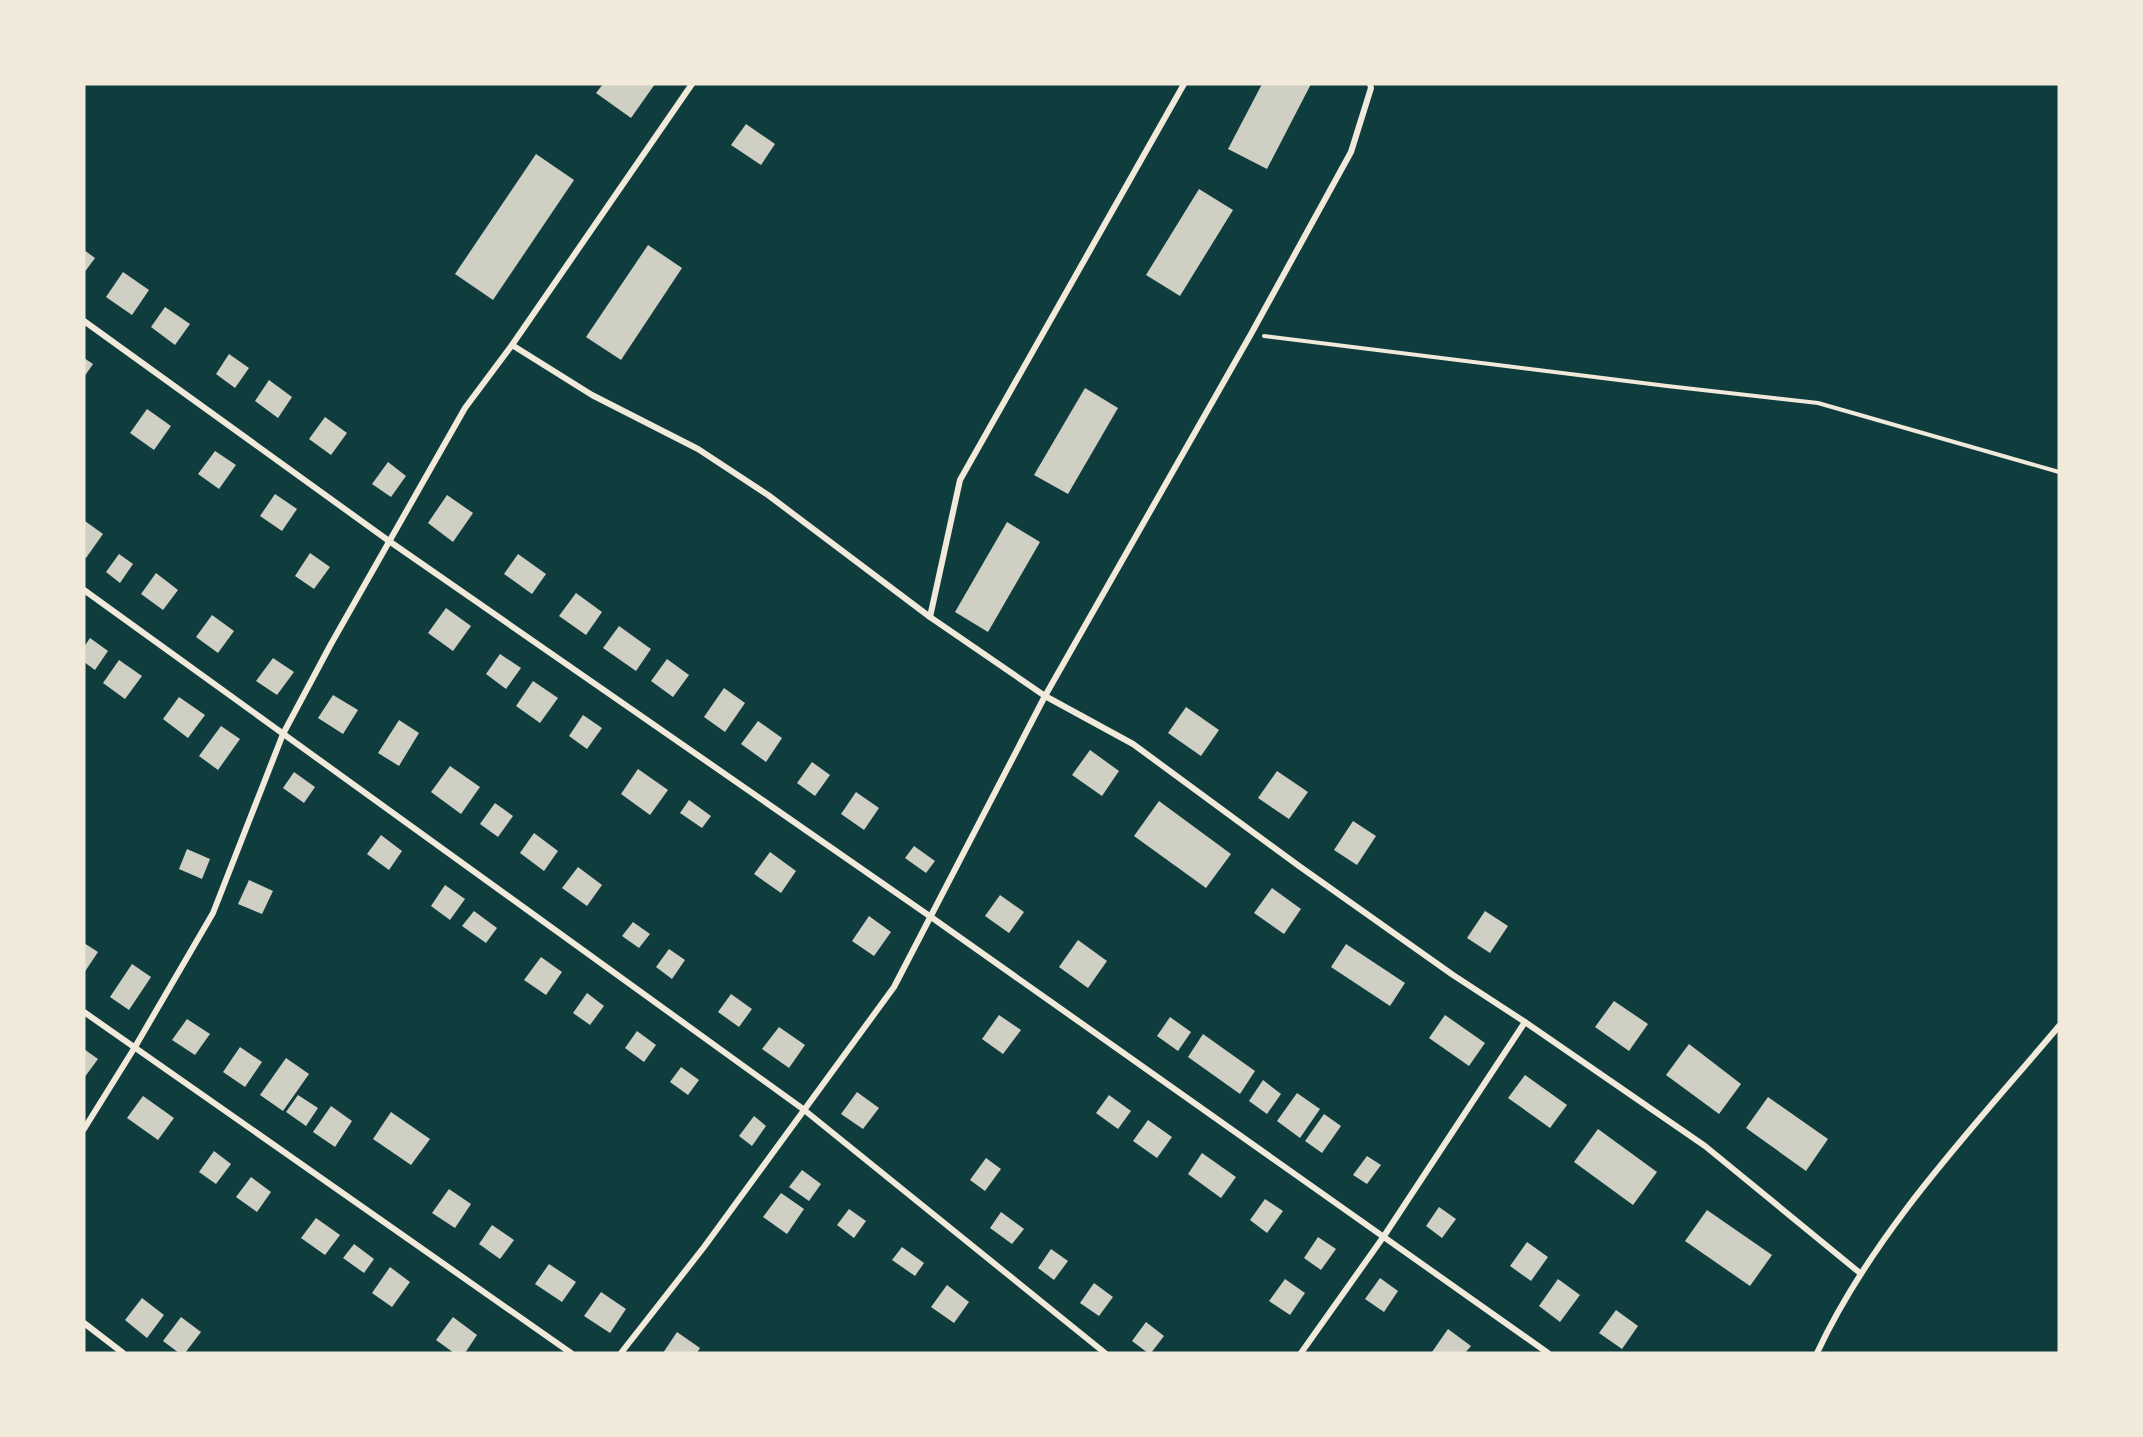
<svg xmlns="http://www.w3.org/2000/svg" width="2143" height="1437" font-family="Montserrat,sans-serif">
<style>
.building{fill:#cfcfc3}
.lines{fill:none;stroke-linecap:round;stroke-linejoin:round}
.path{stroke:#f1e9da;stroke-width:4}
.minor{stroke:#f1e9da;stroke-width:6}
</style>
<rect width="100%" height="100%" fill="#0f3d3e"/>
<g class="building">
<path d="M603,84H655L631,118L596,93Z"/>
<path d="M1262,84H1311L1267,169L1228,149Z"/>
<path d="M746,124L775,144L761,165L731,145Z"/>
<path d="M536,154L574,180L493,300L455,274Z"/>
<path d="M1199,189L1233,210L1180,296L1146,275Z"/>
<path d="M648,245L682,268L621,360L586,337Z"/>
<path d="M84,250L95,258L84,273Z"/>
<path d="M123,272L149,290L132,315L106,297Z"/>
<path d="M165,307L190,324L175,345L151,327Z"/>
<path d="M229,354L249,368L235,388L216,374Z"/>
<path d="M84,358L93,364L84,377Z"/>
<path d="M269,380L292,397L278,418L255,401Z"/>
<path d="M1085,388L1118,408L1068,494L1034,475Z"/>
<path d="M147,409L171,426L154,450L130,433Z"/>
<path d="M325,417L347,433L331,455L309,439Z"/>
<path d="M215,451L236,465L219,489L198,474Z"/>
<path d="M388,462L406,476L391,497L372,484Z"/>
<path d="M275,494L297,509L282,531L260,516Z"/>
<path d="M447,495L473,513L453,542L428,523Z"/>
<path d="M85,521L103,534L86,558L84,557Z"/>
<path d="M1007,522L1040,542L988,632L955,612Z"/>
<path d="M310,553L330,567L314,589L295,576Z"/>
<path d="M119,554L133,564L120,583L106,572Z"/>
<path d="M518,554L546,574L532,594L504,574Z"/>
<path d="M156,573L178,590L163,610L141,594Z"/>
<path d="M576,593L602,612L586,635L559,616Z"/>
<path d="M446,608L471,626L453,651L428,633Z"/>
<path d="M212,615L234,631L218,653L196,637Z"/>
<path d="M619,626L651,649L636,671L603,648Z"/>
<path d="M90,638L108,651L95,670L84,662V647Z"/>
<path d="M500,654L521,668L506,689L486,674Z"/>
<path d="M273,658L294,672L277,695L256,681Z"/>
<path d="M667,659L689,675L673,697L651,681Z"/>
<path d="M119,660L142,676L125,699L103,683Z"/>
<path d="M533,681L558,698L540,723L516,706Z"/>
<path d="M724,688L745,703L725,732L704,717Z"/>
<path d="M333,695L358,710L343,734L318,718Z"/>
<path d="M179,697L205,715L188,738L163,719Z"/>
<path d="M1186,707L1219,730L1201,756L1168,733Z"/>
<path d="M583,715L602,728L587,749L569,736Z"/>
<path d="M399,720L419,733L399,766L378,753Z"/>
<path d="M758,721L782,738L766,762L741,744Z"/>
<path d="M221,726L240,739L218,770L199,756Z"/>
<path d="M1090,750L1119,771L1102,796L1072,775Z"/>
<path d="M812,762L830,775L815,796L797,783Z"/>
<path d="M450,766L480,787L461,814L431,792Z"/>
<path d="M638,769L668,790L650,815L621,794Z"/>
<path d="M1277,771L1308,792L1289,819L1258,798Z"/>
<path d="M294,772L315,787L304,803L283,788Z"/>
<path d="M856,792L879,808L864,830L841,814Z"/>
<path d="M689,800L711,816L702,828L680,813Z"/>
<path d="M1159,801L1231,854L1206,888L1134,836Z"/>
<path d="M495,803L513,816L498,837L480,824Z"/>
<path d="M1353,821L1376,836L1357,865L1334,850Z"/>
<path d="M534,833L558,851L544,871L520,853Z"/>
<path d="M381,835L402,851L389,870L367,854Z"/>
<path d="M914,846L935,861L926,873L905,858Z"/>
<path d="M187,849L210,859L202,879L179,869Z"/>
<path d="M770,852L796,871L781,893L754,874Z"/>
<path d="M578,867L602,885L587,906L562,888Z"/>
<path d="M249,880L273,891L262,914L238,904Z"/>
<path d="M445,885L465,899L450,920L431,906Z"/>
<path d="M1272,888L1301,909L1284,934L1254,913Z"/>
<path d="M1000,895L1024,912L1009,933L985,916Z"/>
<path d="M474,911L497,928L486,943L462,926Z"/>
<path d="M1485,911L1508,926L1490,953L1467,938Z"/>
<path d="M869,916L891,932L874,956L852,941Z"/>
<path d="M633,922L650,934L639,948L622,936Z"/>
<path d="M1078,940L1107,961L1088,988L1059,967Z"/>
<path d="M84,943L98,952L84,973Z"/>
<path d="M1346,944L1405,983L1390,1006L1331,967Z"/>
<path d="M669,949L685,960L672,979L656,967Z"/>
<path d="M541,957L562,972L546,995L524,980Z"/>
<path d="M132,964L151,977L129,1010L110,997Z"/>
<path d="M587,993L604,1006L590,1025L573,1013Z"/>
<path d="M731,994L752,1009L739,1027L718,1012Z"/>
<path d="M1614,1001L1648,1024L1629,1051L1595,1027Z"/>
<path d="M999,1015L1021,1030L1003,1054L982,1039Z"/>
<path d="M1445,1015L1485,1043L1469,1066L1429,1038Z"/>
<path d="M1170,1017L1191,1032L1178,1051L1157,1036Z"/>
<path d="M187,1019L210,1034L195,1055L172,1040Z"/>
<path d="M779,1027L805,1045L789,1068L762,1049Z"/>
<path d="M637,1031L656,1045L644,1062L625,1048Z"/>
<path d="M1203,1034L1255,1071L1240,1094L1188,1057Z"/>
<path d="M1689,1044L1741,1084L1719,1114L1666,1075Z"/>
<path d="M240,1047L262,1062L245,1087L223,1072Z"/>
<path d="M84,1049L98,1059L84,1078Z"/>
<path d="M286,1058L309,1074L283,1111L260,1095Z"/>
<path d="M681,1067L699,1080L688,1095L670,1082Z"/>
<path d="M1525,1075L1567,1105L1550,1128L1508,1098Z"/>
<path d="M1263,1080L1281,1094L1267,1114L1249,1101Z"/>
<path d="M857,1092L879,1108L863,1129L841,1114Z"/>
<path d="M1297,1093L1320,1109L1300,1138L1277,1121Z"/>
<path d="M298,1095L318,1108L306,1126L286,1112Z"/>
<path d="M1109,1095L1131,1111L1118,1129L1096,1113Z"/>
<path d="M143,1096L174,1118L158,1140L127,1118Z"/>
<path d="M1768,1097L1828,1139L1806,1171L1746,1128Z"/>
<path d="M331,1106L352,1121L335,1147L313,1132Z"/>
<path d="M391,1112L430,1139L411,1165L373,1139Z"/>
<path d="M1324,1114L1341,1126L1322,1153L1305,1141Z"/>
<path d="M754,1116L766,1126L752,1146L739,1136Z"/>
<path d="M1148,1120L1172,1137L1157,1158L1133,1141Z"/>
<path d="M1598,1129L1657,1172L1633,1205L1574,1162Z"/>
<path d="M214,1151L231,1164L216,1184L199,1172Z"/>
<path d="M1202,1153L1236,1177L1221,1198L1188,1174Z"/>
<path d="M1367,1156L1381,1165L1367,1184L1353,1175Z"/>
<path d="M986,1158L1001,1169L985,1191L970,1180Z"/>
<path d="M802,1170L821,1184L809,1201L789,1187Z"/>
<path d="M251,1177L271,1192L257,1212L236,1197Z"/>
<path d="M449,1189L471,1204L455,1228L432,1213Z"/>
<path d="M781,1193L804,1209L787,1234L763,1217Z"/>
<path d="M1265,1199L1283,1211L1267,1233L1250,1220Z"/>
<path d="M1439,1207L1456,1219L1442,1238L1426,1226Z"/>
<path d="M849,1209L866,1221L854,1238L837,1225Z"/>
<path d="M1707,1210L1772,1255L1750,1286L1685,1241Z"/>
<path d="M1001,1212L1024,1229L1012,1244L990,1228Z"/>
<path d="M316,1218L340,1235L325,1255L301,1238Z"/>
<path d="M492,1225L514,1240L500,1259L479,1244Z"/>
<path d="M1318,1237L1336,1249L1321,1270L1304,1258Z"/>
<path d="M1527,1242L1548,1257L1531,1281L1510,1266Z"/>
<path d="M354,1244L374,1259L364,1273L343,1258Z"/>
<path d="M902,1247L924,1263L915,1276L892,1260Z"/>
<path d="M1051,1249L1068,1261L1054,1280L1038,1268Z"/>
<path d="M549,1264L576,1282L562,1302L535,1284Z"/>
<path d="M390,1267L410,1282L392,1307L372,1293Z"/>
<path d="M1380,1278L1398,1291L1384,1312L1365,1299Z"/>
<path d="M1285,1279L1305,1293L1290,1315L1269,1301Z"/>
<path d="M1558,1279L1580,1295L1560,1322L1539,1306Z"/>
<path d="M1094,1283L1113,1297L1099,1316L1080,1303Z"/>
<path d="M947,1285L969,1302L954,1323L931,1307Z"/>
<path d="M601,1292L626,1309L610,1333L584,1316Z"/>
<path d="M142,1298L164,1315L147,1338L125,1320Z"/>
<path d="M1616,1310L1638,1326L1622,1349L1599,1333Z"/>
<path d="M181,1317L201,1332L185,1353H179L163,1341Z"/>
<path d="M453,1317L477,1335L465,1353H454L436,1340Z"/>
<path d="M1146,1322L1164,1336L1151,1353H1148L1132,1341Z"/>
<path d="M1448,1329L1471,1346L1465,1353L1432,1352Z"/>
<path d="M677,1332L700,1348L697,1353H663Z"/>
</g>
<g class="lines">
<path class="path" d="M1264,336L1667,386L1818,403L2059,472"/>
<g class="minor">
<path d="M84,321L389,541L931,917L1548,1353"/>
<path d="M512,345L592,395L698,449L768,495L930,617L1045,696L1133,744L1299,866L1453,975L1525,1022L1705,1146L1860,1273"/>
<path d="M84,590L803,1109L1105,1353"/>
<path d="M930,617L960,480L1184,84"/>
<path d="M84,1012L571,1353"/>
<path d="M84,1129L135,1047L213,913L283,734L331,644L465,408L512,345L692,84"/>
<path d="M84,1323L123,1353"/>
<path d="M621,1353L704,1247L894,987L1045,696L1251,334L1351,152L1371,88L1370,84"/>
<path d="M1301,1353L1384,1236L1525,1022"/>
<path d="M1817,1353C1874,1231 1973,1128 2059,1026"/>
</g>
</g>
<rect width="2143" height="1437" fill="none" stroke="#f1e9da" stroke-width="171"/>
</svg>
